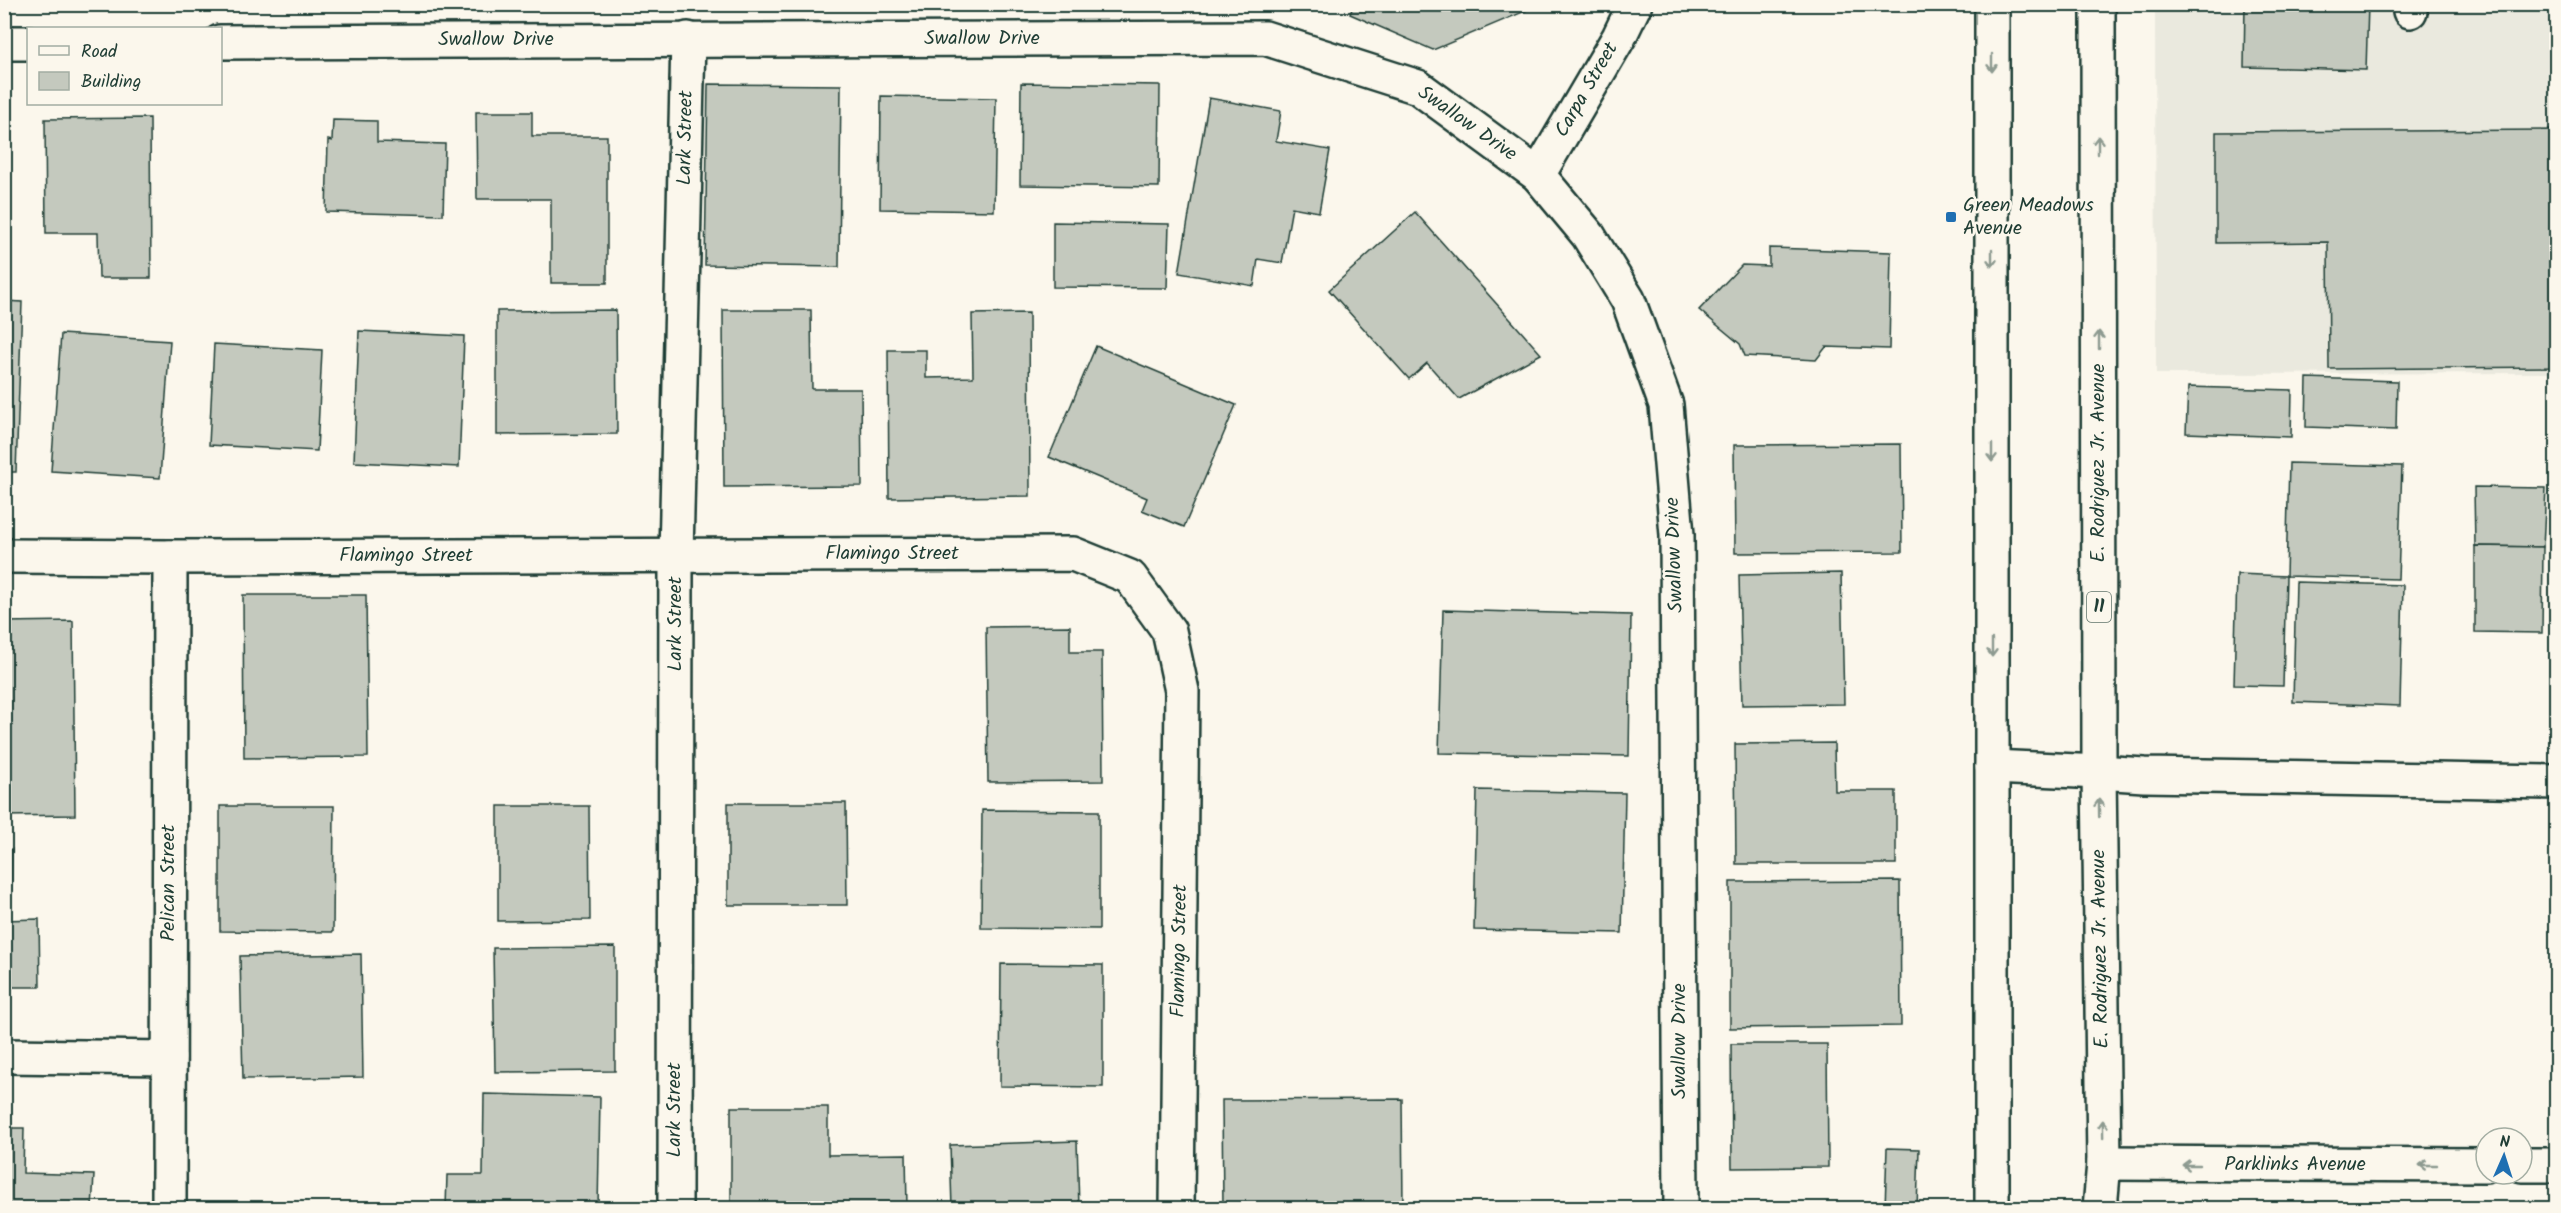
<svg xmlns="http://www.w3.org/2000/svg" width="2561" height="1213" font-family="Kalam,sans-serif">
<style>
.built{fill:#eae9de}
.water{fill:#adb4aa;stroke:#74847b;stroke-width:1.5}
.building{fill:#c4c9be;stroke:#1f3d34;stroke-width:1.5}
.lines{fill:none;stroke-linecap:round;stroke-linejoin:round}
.minor-casing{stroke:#1f3d34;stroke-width:38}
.major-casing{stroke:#1f3d34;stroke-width:38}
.minor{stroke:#fbf7ec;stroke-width:33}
.major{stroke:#fbf7ec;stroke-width:33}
.oneway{stroke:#8d9a90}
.poi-dot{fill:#1f6fb2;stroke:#fbf7ec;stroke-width:2}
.labels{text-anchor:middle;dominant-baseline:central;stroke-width:5;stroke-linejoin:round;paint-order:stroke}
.shield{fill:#fbf7ec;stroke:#61756b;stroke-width:1.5}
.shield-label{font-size:18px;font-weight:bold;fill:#1f3d34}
.street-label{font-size:20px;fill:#1f3d34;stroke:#fbf7ec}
.poi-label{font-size:20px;fill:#1f3d34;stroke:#fbf7ec;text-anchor:start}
</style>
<rect width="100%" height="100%" fill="#fbf7ec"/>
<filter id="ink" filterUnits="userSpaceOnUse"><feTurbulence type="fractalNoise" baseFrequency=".0167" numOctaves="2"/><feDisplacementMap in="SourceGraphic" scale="12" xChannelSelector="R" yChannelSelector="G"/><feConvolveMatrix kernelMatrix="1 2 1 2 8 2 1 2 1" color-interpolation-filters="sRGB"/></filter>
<g filter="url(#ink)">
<path class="built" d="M2155,5H2556V373L2156,374Z"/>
<path class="water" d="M5,849H12L11,907H5Z"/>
<g class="building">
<path d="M1354,4H1542L1433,50L1350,14Z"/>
<path d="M2245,4H2368L2366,70L2244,67Z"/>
<path d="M1021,83L1160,85L1159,187L1020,185Z"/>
<path d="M708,84L841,85L839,267L705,265Z"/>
<path d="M881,96L996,98L994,211L880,209Z"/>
<path d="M1209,98L1281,111L1276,141L1330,150L1319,212L1292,207L1282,263L1258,259L1254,286L1179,273Z"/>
<path d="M4,109H6L4,196Z"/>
<path d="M476,112H532V136H607V283H551V199H477Z"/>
<path d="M150,118L151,278H99L98,233H46L45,119Z"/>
<path d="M333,120L377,121V142L445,144L443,215L326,212L328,140L332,141Z"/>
<path d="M2556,130V367L2329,369L2328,242L2216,243V132Z"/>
<path d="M1415,212L1541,354L1459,399L1427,363L1409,379L1329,290Z"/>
<path d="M1053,222L1169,224L1167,288L1053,287Z"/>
<path d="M1769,248L1891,252L1889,349L1826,347L1816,360L1745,356L1740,344L1699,310L1742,265L1769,266Z"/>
<path d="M4,301L22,302L16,472H4Z"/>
<path d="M616,310L617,434L497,435V311Z"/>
<path d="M723,310H811L812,389H861L862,486L724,487Z"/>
<path d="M1029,313L1030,496L889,498L888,350H926V378L973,377L972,314Z"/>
<path d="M359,331L464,336L459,467L354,462Z"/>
<path d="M61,334L170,341L160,478L51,471Z"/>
<path d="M214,344L322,350L317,451L209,445Z"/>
<path d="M1096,346L1236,405L1184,527L1142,510L1147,498L1049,457Z"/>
<path d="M2307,378L2397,381L2396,430L2306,427Z"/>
<path d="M2188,387L2292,390L2291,437L2186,433Z"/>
<path d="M1901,444L1902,552L1735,553L1734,445Z"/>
<path d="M2289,463L2402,466L2398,579L2286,576Z"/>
<path d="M2474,487L2546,488L2543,547L2475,546Z"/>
<path d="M2475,546L2543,547L2542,633L2475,632Z"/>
<path d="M1841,573L1844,704L1742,705L1739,575Z"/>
<path d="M2237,574L2286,576L2283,686L2234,685Z"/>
<path d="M2296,582L2403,585L2400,706L2293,702Z"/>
<path d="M243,595H366L368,757L244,758Z"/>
<path d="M1443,610L1631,615L1629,756L1439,753Z"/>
<path d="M73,621L75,815L4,816V622Z"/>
<path d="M1070,626V652H1102L1103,781L988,782L986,627Z"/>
<path d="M1834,743L1835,791H1896V864H1736L1735,744Z"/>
<path d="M1477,790L1625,793L1622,933L1474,930Z"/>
<path d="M728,803H846L847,905H728Z"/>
<path d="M220,806H334L333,932L220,931Z"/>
<path d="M498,806H589L590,920L498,921Z"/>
<path d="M982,810L1099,811V929L981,928Z"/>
<path d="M1900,881L1901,1026L1730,1028V882Z"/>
<path d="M39,919L40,987H4V920Z"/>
<path d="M615,947V1071L495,1072L493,948Z"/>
<path d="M361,954L363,1077L243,1079L240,956Z"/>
<path d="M1001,964L1103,965V1087L1000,1086Z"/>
<path d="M1731,1044H1827L1828,1167L1732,1168Z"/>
<path d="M484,1094L600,1097L598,1208H446L447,1175H483Z"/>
<path d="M1402,1099L1403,1208H1223L1222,1100Z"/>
<path d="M731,1107H828V1155L906,1154L907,1208H731Z"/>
<path d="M4,1128H24L23,1173L94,1175L92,1208H4Z"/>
<path d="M1077,1141L1079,1208H952L950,1145Z"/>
<path d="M1887,1148L1919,1149L1917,1208H1885Z"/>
</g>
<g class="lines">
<g class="minor-casing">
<g id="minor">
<path d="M2409,4L2410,11"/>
<path d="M220,42L1265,38L1418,87L1538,175L1588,235L1628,300L1666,405L1677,535L1681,1208"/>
<path d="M4,43H28"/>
<path d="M1538,175L1619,37L1635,4"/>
<path d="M4,556L170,557L1073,554L1130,577L1169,631L1182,691L1177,1208"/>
<path d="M2099,772L2144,775L2556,782"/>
<path d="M4,1056L169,1058"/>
<path d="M2104,1163L2486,1165"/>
<path d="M2522,1165H2556"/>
<path d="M169,1208L170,557"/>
<path d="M675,1208L676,554L688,39"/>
</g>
</g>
<g class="major-casing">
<g id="major">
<path d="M2098,4L2099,772L2104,1163L2100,1208"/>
<path d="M1992,767L2099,772"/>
<path d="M1992,1208V4"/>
</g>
</g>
<use href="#minor" class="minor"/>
<use href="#major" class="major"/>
</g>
<defs><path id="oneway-shaft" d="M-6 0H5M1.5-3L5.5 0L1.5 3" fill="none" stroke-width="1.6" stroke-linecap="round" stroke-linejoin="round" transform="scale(1.5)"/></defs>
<g class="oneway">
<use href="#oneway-shaft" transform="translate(1992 63) rotate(90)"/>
<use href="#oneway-shaft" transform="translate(2098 145) rotate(-90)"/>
<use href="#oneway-shaft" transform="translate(1992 258) rotate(90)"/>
<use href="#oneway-shaft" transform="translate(2099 340) rotate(-90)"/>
<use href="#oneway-shaft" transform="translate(1992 453) rotate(90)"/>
<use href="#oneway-shaft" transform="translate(1992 648) rotate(90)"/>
<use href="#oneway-shaft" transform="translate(2099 808) rotate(-91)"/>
<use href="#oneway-shaft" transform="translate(2103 1129) rotate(-91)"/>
<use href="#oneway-shaft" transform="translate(2191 1165) rotate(-180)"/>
<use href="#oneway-shaft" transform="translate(2428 1165) rotate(180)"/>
</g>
</g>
<rect class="poi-dot" x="1945" y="211" width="12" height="12" rx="3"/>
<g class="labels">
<rect class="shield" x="2087" y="592" width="24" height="30" rx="4.5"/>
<g class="shield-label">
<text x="2099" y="607">11</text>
</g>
<g class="street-label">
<text x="982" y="39">Swallow Drive</text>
<text x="496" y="40">Swallow Drive</text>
<text transform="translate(1587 90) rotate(-60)">Carpa Street</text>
<text transform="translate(1467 124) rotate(35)">Swallow Drive</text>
<text transform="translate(686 138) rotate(-89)">Lark Street</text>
<text transform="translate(2099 463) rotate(-90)">E. Rodriguez Jr. Avenue</text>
<text x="892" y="554">Flamingo Street</text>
<text transform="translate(1675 555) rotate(-92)">Swallow Drive</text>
<text x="406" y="556">Flamingo Street</text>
<text transform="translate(676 624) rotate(-90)">Lark Street</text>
<text transform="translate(169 883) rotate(-90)">Pelican Street</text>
<text transform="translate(2101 949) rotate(-91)">E. Rodriguez Jr. Avenue</text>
<text transform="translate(1180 951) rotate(-89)">Flamingo Street</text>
<text transform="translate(1680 1041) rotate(-90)">Swallow Drive</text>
<text transform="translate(675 1110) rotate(-90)">Lark Street</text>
<text x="2295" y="1165">Parklinks Avenue</text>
</g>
<g class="poi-label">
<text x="1963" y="206">Green Meadows<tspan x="1963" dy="23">Avenue</tspan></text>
</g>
</g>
<rect width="2561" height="1213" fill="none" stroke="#fbf7ec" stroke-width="24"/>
<rect x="12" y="12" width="2537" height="1189" fill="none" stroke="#1f3d34" stroke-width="2" filter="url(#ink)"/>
<rect x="27" y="27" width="195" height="78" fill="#fbf7ec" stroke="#a3ada2" stroke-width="1.5"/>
<rect x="39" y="46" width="30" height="9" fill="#fbf7ec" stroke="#a3ada2" stroke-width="1.5"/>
<text x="81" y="57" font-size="18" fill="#1f3d34">Road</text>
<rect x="39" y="72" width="30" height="18" fill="#c4c9be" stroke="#a3ada2" stroke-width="1.5"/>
<text x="81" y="87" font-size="18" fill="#1f3d34">Building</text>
<g transform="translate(2504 1156) rotate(3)"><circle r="28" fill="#fbf7ec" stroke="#a3ada2" stroke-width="1.5"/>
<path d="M0-4.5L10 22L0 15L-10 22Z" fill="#1f6fb2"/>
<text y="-9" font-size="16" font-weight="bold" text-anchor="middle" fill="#1f3d34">N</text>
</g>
</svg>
